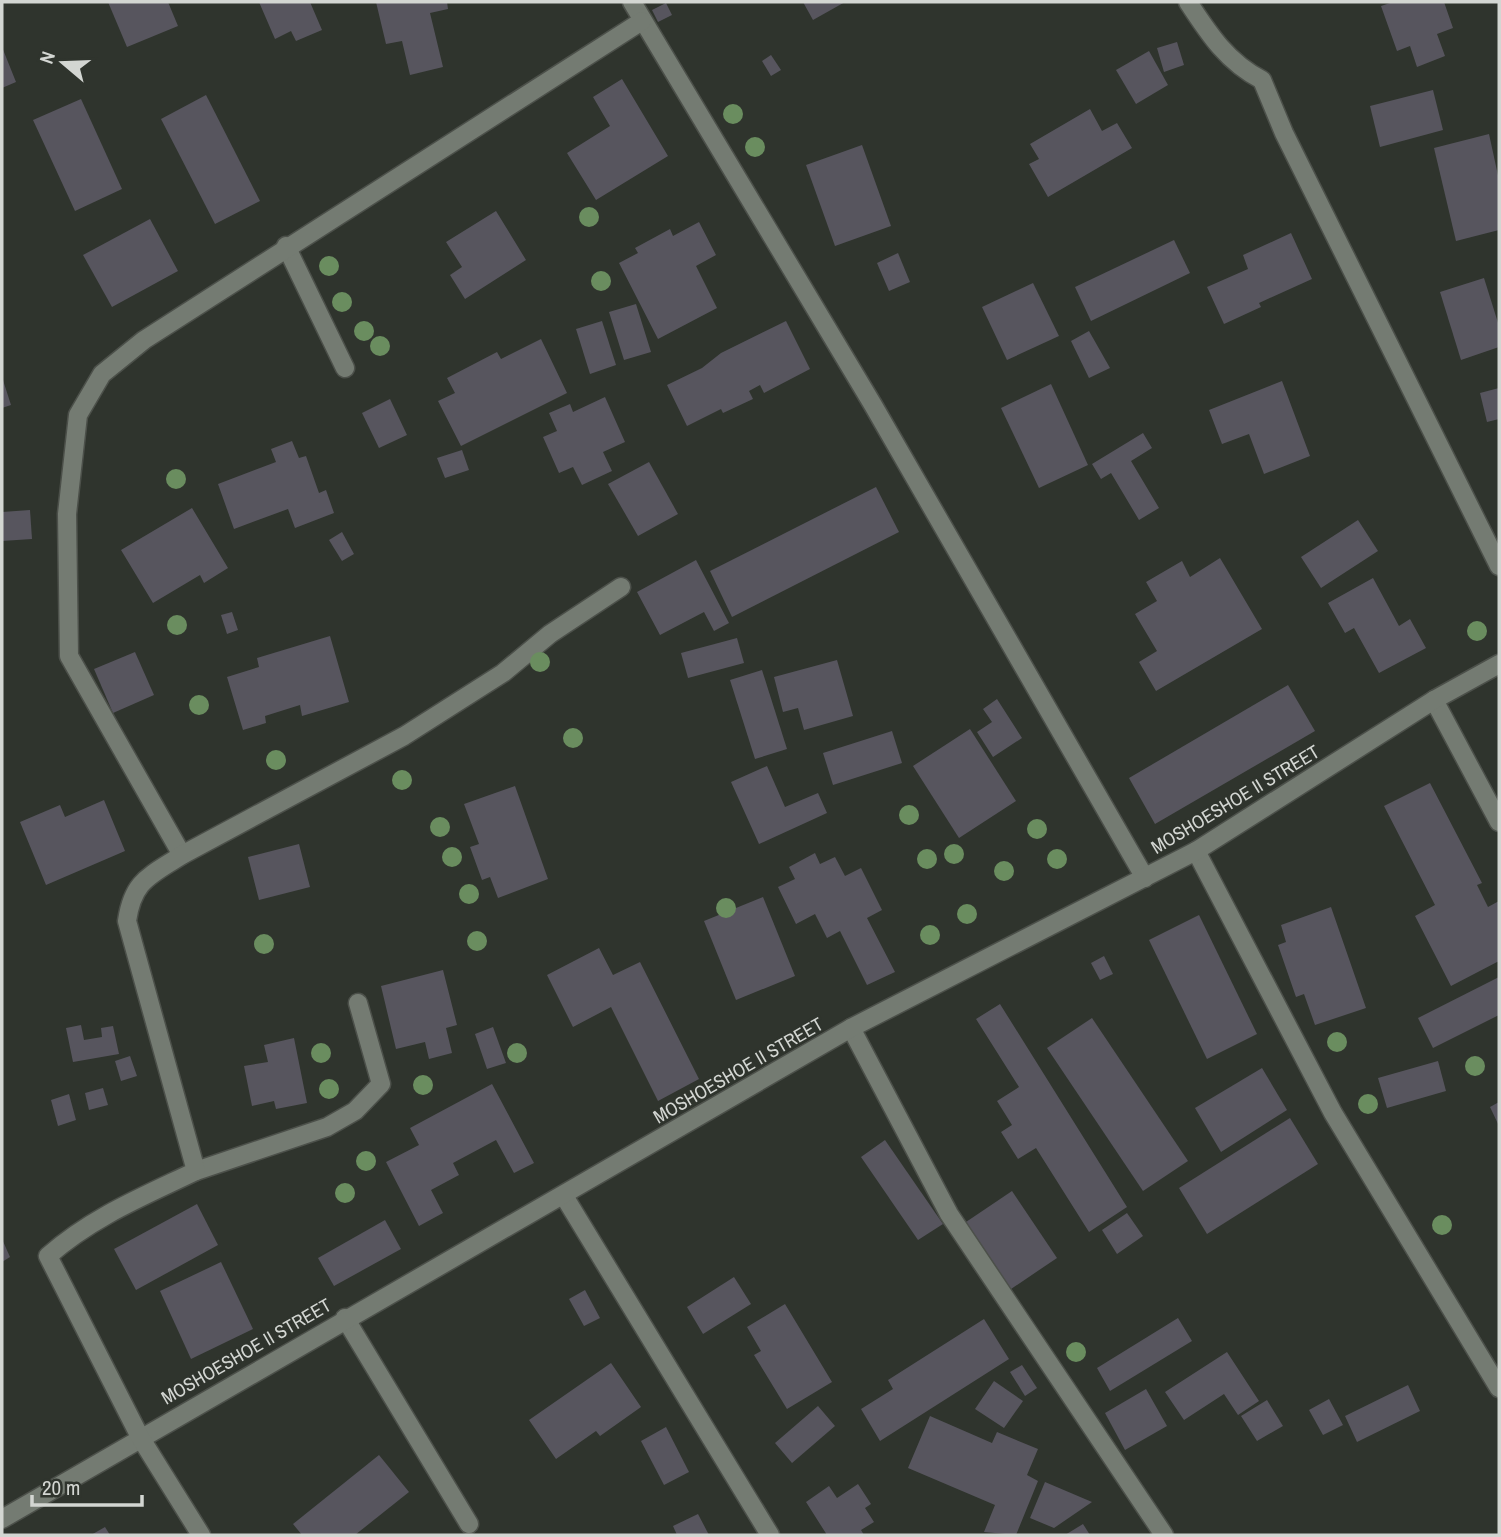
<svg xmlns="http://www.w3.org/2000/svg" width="1501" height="1537" font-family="'Archivo Narrow',sans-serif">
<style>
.building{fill:#57555e}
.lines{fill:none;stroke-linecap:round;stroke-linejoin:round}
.minor-casing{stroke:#4c504a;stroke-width:21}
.minor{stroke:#747b72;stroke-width:18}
.tree{fill:#6a8d5f}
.labels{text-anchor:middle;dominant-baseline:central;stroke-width:5;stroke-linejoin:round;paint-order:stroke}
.street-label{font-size:19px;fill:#d3d6d2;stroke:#2f342d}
</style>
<rect width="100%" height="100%" fill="#2f342d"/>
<g class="building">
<path d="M108,2H168L178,26L127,47Z"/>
<path d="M259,2H310L322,30L296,41L291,31L275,39Z"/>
<path d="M376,2H447L448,9L430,13L443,67L410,75L402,41L386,44Z"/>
<path d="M803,2H845L813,20Z"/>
<path d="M1393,2H1444L1453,28L1437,34L1445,56L1417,67L1410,46L1397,51L1381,6Z"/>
<path d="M666,3L672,15L658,22L652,10Z"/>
<path d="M1177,42L1184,65L1164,72L1157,48Z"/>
<path d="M2,47L16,82L2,88Z"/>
<path d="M1149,51L1168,85L1136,104L1116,70Z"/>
<path d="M771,55L781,70L771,76L762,61Z"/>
<path d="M622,79L668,156L596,200L567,153L610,126L593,97Z"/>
<path d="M1433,90L1443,130L1380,147L1370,106Z"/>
<path d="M206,95L260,201L215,224L161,119Z"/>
<path d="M81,99L122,189L75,211L33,120Z"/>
<path d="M1090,109L1102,131L1117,123L1132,148L1048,197L1029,164L1039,159L1030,144Z"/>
<path d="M1489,134L1499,180V230L1456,241L1434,148Z"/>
<path d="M862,145L891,226L835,246L806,165Z"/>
<path d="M496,211L526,260L465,299L450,275L462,267L446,242Z"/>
<path d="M150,219L178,271L112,307L83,255Z"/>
<path d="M699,222L716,255L696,266L717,308L658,339L619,263L638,253L635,248L670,229L673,236Z"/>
<path d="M1291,233L1312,279L1259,303L1261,307L1224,324L1207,287L1248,269L1243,255Z"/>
<path d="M1174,240L1190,273L1091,321L1075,287Z"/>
<path d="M898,253L910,282L889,291L877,263Z"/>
<path d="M1484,278L1499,326V347L1461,360L1440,292Z"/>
<path d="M1033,283L1059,336L1007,360L982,307Z"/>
<path d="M636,304L651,352L624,360L609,312Z"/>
<path d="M602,321L616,365L590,374L576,329Z"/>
<path d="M786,321L810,369L764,393L760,385L749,391L753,399L723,413L721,409L687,426L667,385L702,368L721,353Z"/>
<path d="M1089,331L1110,368L1089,378L1071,341Z"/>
<path d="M541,339L567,393L461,446L438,401L455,393L447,378L497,352L501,359Z"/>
<path d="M2,377L11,405L2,408Z"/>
<path d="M1282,381L1310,456L1264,474L1249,434L1222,444L1209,410Z"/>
<path d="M1051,384L1088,465L1039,488L1001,408Z"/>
<path d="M1499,388V419L1487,422L1480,393Z"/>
<path d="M605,397L625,442L603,452L612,471L582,485L573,467L559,473L543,437L557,431L549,413L570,404L573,412Z"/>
<path d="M390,399L407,435L379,448L362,413Z"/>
<path d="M1143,433L1152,448L1131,461L1159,508L1139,520L1111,473L1101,479L1092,464Z"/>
<path d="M292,441L299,458L306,456L319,493L326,490L334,513L295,528L288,509L234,529L218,484L276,462L271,449Z"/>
<path d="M462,450L469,470L445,478L437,458Z"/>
<path d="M649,462L678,514L638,536L608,484Z"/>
<path d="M876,487L899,532L732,617L710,571Z"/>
<path d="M192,508L228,568L204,583L200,575L153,603L121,550Z"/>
<path d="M30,510L32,539L2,541V512Z"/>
<path d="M1358,520L1378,551L1321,588L1301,557Z"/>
<path d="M342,532L354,554L342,561L329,540Z"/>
<path d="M1220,558L1262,629L1156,691L1139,662L1157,651L1135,614L1157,601L1146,582L1182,561L1190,577Z"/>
<path d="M696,560L729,623L714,631L704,612L660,635L637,592Z"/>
<path d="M1373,578L1399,626L1410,619L1426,648L1379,673L1354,628L1345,633L1328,603Z"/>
<path d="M232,612L238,630L227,634L221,615Z"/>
<path d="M330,636L349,702L302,716L300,705L265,716L266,723L243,730L227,677L259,667L257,658Z"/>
<path d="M737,638L744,663L688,678L681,653Z"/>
<path d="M135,652L154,695L113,713L94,669Z"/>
<path d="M837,660L853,716L804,730L798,708L783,712L774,677Z"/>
<path d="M762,670L787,749L755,759L730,680Z"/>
<path d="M1288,685L1315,731L1155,824L1129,778Z"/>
<path d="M997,699L1022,738L993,757L977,732L992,722L983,709Z"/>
<path d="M970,729L1016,801L959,838L913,766Z"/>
<path d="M892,731L902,763L833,785L823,753Z"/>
<path d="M767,766L785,807L818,793L827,813L759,844L731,782Z"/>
<path d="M1430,783L1482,883L1477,885L1488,907L1499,901V961L1451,986L1415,916L1435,905L1384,806Z"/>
<path d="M515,786L548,879L498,898L490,877L482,880L470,847L479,844L464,804Z"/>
<path d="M104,800L125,851L46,885L20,822L60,805L65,817Z"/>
<path d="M299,844L310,887L259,900L248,857Z"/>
<path d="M815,853L820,864L835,857L845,876L861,868L882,910L867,918L895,972L867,985L840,931L827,938L815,914L796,924L778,887L795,879L789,867Z"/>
<path d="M763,897L795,976L736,1000L704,921Z"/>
<path d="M1331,907L1366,1008L1315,1025L1304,994L1296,997L1278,945L1286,942L1281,925Z"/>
<path d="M1199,915L1257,1034L1207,1059L1149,940Z"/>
<path d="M599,948L613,975L640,962L699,1079L658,1101L611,1007L573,1027L547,975Z"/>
<path d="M1104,956L1113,974L1100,980L1091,963Z"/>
<path d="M443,970L457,1025L446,1028L452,1053L429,1059L425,1042L396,1049L381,986Z"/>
<path d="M1499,977V1015L1433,1048L1418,1018Z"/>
<path d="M1000,1004L1127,1207L1089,1232L1036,1148L1018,1159L1001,1132L1012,1125L997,1101L1019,1087L976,1019Z"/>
<path d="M1092,1018L1188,1161L1143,1191L1047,1048Z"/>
<path d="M81,1025L84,1040L102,1037L101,1028L113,1026L119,1054L73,1062L66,1028Z"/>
<path d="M493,1027L506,1063L487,1069L475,1034Z"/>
<path d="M294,1038L307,1103L276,1109L274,1101L252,1106L244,1066L268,1062L264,1045Z"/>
<path d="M130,1056L137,1076L121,1081L115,1061Z"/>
<path d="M1438,1061L1446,1091L1387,1108L1378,1078Z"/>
<path d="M1262,1068L1287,1110L1221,1152L1195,1108Z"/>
<path d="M492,1084L534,1163L514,1173L496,1140L453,1163L459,1175L431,1190L443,1213L419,1226L386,1162L419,1145L410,1128Z"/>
<path d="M103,1088L108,1105L89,1110L85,1093Z"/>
<path d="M69,1094L76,1120L58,1126L51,1100Z"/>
<path d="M1499,1102V1126L1490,1107Z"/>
<path d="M1290,1118L1318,1164L1207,1234L1179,1188Z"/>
<path d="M885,1140L943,1224L918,1240L861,1157Z"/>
<path d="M1012,1191L1057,1258L1011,1289L966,1222Z"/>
<path d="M197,1204L218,1245L136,1290L114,1249Z"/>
<path d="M1127,1213L1143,1236L1117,1254L1102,1230Z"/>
<path d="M385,1220L401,1249L334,1286L318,1258Z"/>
<path d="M2,1239L10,1257L2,1262Z"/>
<path d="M221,1262L253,1329L191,1359L160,1291Z"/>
<path d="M734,1277L751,1304L703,1334L687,1307Z"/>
<path d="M585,1290L600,1318L584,1326L569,1299Z"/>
<path d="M785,1304L832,1382L787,1409L754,1355L761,1351L747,1327Z"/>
<path d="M1178,1318L1192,1341L1110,1391L1097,1368Z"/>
<path d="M984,1319L1009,1359L880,1441L861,1409L893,1389L888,1380Z"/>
<path d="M1227,1352L1259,1401L1238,1415L1224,1394L1184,1420L1165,1392Z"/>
<path d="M611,1363L641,1407L600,1436L596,1431L556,1459L529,1420Z"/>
<path d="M1022,1365L1037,1388L1025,1396L1010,1372Z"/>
<path d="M994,1381L1023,1401L1004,1428L975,1409Z"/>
<path d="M1408,1385L1420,1411L1357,1442L1345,1416Z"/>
<path d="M1146,1389L1167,1426L1125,1450L1105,1413Z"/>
<path d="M1329,1399L1343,1425L1323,1435L1309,1410Z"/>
<path d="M1267,1400L1283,1426L1257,1441L1241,1416Z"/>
<path d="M818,1406L835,1426L792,1463L775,1443Z"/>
<path d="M930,1416L992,1443L997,1432L1038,1449L1027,1475L1038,1481L1016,1535L984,1532L995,1505L908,1468Z"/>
<path d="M666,1427L689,1472L664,1485L641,1441Z"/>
<path d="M379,1455L409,1492L355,1535H302L293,1524Z"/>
<path d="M1045,1482L1092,1502L1054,1528L1030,1518Z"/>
<path d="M858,1484L871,1504L865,1508L874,1522L861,1530L864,1535H827L806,1502L829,1486L837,1498Z"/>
<path d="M698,1514L709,1535H677L673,1526Z"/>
<path d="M1083,1524L1090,1535H1065Z"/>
<path d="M105,1527L110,1535H91Z"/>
</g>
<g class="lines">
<g class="minor-casing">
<g id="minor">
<path d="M632,2L873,405L1145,878"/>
<path d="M1188,2C1209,34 1227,62 1262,80L1284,133L1499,566"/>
<path d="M286,246L345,368"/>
<path d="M1434,700L1499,822"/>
<path d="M1196,851L1333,1113L1499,1388"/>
<path d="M182,855L69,656L67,514L78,415L102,374L144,340L642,21"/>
<path d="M851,1028L949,1214L1164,1535"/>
<path d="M196,1171L327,1127L355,1111L381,1084L358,1003"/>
<path d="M564,1196L770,1535"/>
<path d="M345,1318L469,1524"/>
<path d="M2,1519L851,1028L1196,851L1434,700L1499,664"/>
<path d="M201,1535L140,1437L48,1256C92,1217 144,1196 196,1171L127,921C133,880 150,876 182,855L404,736L503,673L550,634L621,587"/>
</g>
</g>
<use href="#minor" class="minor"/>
</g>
<g class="tree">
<circle cx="733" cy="114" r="10"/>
<circle cx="755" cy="147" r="10"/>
<circle cx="589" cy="217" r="10"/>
<circle cx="329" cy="266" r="10"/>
<circle cx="601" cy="281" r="10"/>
<circle cx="342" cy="302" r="10"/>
<circle cx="364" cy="331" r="10"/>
<circle cx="380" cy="346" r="10"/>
<circle cx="176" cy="479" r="10"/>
<circle cx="177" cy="625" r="10"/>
<circle cx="1477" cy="631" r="10"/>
<circle cx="540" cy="662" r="10"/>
<circle cx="199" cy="705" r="10"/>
<circle cx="573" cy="738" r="10"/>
<circle cx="276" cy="760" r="10"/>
<circle cx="402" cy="780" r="10"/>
<circle cx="909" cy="815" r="10"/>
<circle cx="440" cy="827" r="10"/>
<circle cx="1037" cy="829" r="10"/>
<circle cx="954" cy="854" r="10"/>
<circle cx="452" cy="857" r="10"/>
<circle cx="927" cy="859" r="10"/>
<circle cx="1057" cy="859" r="10"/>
<circle cx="1004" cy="871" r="10"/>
<circle cx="469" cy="894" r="10"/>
<circle cx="726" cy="908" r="10"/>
<circle cx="967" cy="914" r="10"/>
<circle cx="930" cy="935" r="10"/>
<circle cx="477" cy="941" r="10"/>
<circle cx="264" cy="944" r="10"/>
<circle cx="1337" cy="1042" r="10"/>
<circle cx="321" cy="1053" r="10"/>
<circle cx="517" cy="1053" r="10"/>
<circle cx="1475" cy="1066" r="10"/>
<circle cx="423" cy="1085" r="10"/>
<circle cx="329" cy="1089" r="10"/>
<circle cx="1368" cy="1104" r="10"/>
<circle cx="366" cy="1161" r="10"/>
<circle cx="345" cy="1193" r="10"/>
<circle cx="1442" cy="1225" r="10"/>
<circle cx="1076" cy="1352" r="10"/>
</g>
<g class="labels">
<g class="street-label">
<text transform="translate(1235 799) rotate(-31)">MOSHOESHOE II STREET</text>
<text transform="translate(738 1070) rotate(-30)">MOSHOESHOE II STREET</text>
<text transform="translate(246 1351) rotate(-30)">MOSHOESHOE II STREET</text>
</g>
</g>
<rect width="1501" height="1537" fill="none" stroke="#d3d6d2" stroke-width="7"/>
<g transform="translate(63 63) rotate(289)" stroke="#2f342d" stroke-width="5" paint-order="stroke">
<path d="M0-5L12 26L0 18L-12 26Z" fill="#d3d6d2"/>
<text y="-10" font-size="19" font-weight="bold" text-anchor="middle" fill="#d3d6d2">N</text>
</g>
<path d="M32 1495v10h110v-10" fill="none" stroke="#d3d6d2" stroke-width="3.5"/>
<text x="42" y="1495" font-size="21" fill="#d3d6d2" stroke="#2f342d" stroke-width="5" paint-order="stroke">20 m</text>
</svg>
